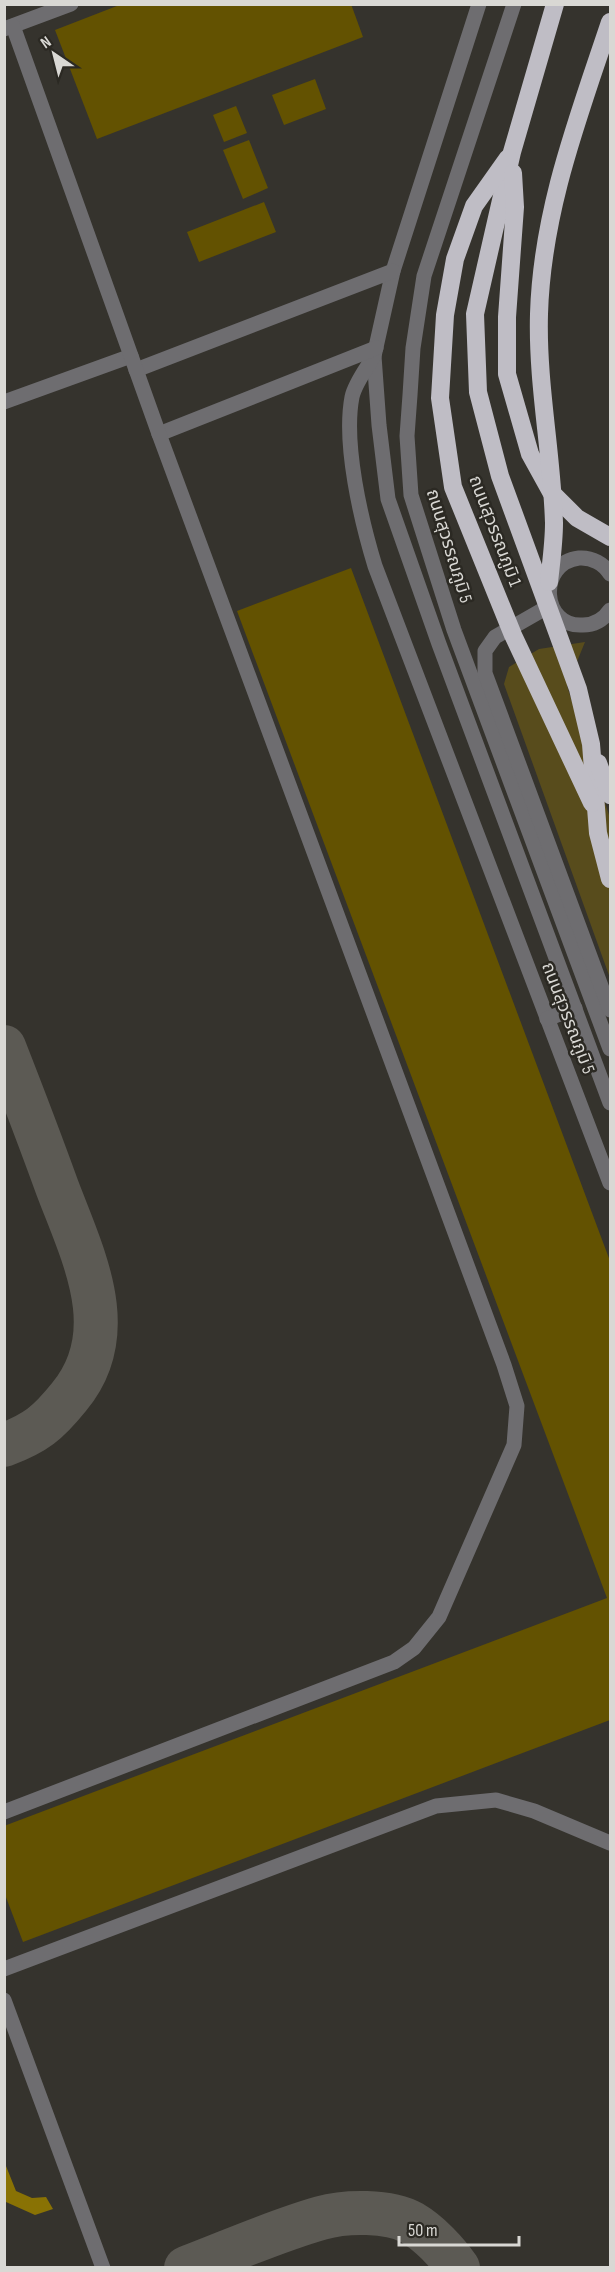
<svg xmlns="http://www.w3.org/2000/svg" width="615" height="2272" font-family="'Sofia Sans Condensed','Noto Sans Thai',sans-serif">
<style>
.green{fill:#584c1c}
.water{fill:#897204}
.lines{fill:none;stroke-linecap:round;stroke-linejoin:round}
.taxiway{stroke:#5c5a54;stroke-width:44}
.building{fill:#635201}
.minor{stroke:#6e6d70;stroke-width:15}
.highway{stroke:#bfbdc5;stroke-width:18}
.labels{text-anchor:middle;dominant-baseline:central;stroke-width:5;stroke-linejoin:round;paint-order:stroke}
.street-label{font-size:18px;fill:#d9d8d4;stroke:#2b2923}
</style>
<rect width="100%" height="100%" fill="#35332d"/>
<path class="green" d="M585,642L567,686L610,818V978L504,684L509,667L539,649Z"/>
<path class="water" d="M4,2161L16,2191L32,2198L46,2197L53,2209L35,2215L6,2202Z"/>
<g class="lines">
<g class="taxiway">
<path d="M4,1047C22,1093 40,1140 57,1187C83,1256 123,1332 69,1397C48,1423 36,1433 4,1445"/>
<path d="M186,2268C231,2251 275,2231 321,2218C345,2211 389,2210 412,2223C429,2233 447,2252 458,2268"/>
</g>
</g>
<g class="building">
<path d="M122,4H351L363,37L97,139L55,30Z"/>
<path d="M315,79L326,109L284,125L272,95Z"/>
<path d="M236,106L247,133L224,142L213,115Z"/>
<path d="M249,140L268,188L243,199L223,150Z"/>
<path d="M264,202L276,232L199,262L187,232Z"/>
<path d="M351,568L610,1261V1720L23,1942L4,1892V1826L607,1598L237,611Z"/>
</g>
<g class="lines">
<g class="minor">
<path d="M479,4L393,271L374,356L379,425L388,499L439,644L610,1103"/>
<path d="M514,4L424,276L413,348L410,395L407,436L411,495L454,630L610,1049"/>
<path d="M4,29L71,4"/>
<path d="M374,356C367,368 355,383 352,397C343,444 361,520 375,566L610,1183"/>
<path d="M136,370L393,271"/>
<path d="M4,402L131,356"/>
<path d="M159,434L376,348"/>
<path d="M610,574C604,564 592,557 579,558C537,563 541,628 583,625C595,625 604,619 610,610"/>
<path d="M551,605L495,637L485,651V673L610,1010"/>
<path d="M547,1019L575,1008"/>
<path d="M4,1812L394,1662L414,1648L439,1617L514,1445L517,1406L504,1365L159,434L13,26"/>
<path d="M4,1969L436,1806L496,1800L534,1811L610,1843"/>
<path d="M4,2000L103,2268"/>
</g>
<g class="highway">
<path d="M555,4L512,152L475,314L478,392L500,476L578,689L591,744L598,833L610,879"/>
<path d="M508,158L474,206L455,259L445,315L440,398L453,487L513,635L592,803"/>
<path d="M513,173L515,207L507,317V374L530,454L551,492L577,518L610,537"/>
<path d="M549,582C551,563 554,543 554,523C552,453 537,384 539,314C542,211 578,118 610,22"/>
<path d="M598,763L610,795"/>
</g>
</g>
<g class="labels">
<g class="street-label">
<text transform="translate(495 531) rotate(69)">ถนนสุวรรณภูมิ 1</text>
<text transform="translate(449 546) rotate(73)">ถนนสุวรรณภูมิ 5</text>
<text transform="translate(568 1018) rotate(69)">ถนนสุวรรณภูมิ 5</text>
</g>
</g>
<rect width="615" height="2272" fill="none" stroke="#d9d8d4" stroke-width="12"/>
<g transform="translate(54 54) rotate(325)" stroke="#2b2923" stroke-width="4.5" paint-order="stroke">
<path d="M0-4.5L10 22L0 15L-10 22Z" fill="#d9d8d4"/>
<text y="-9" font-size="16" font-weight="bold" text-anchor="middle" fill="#d9d8d4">N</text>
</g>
<path d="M399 2236v9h120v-9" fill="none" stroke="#d9d8d4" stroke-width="3"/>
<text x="408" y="2236" font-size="18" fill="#d9d8d4" stroke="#2b2923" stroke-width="4.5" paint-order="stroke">50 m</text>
</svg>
